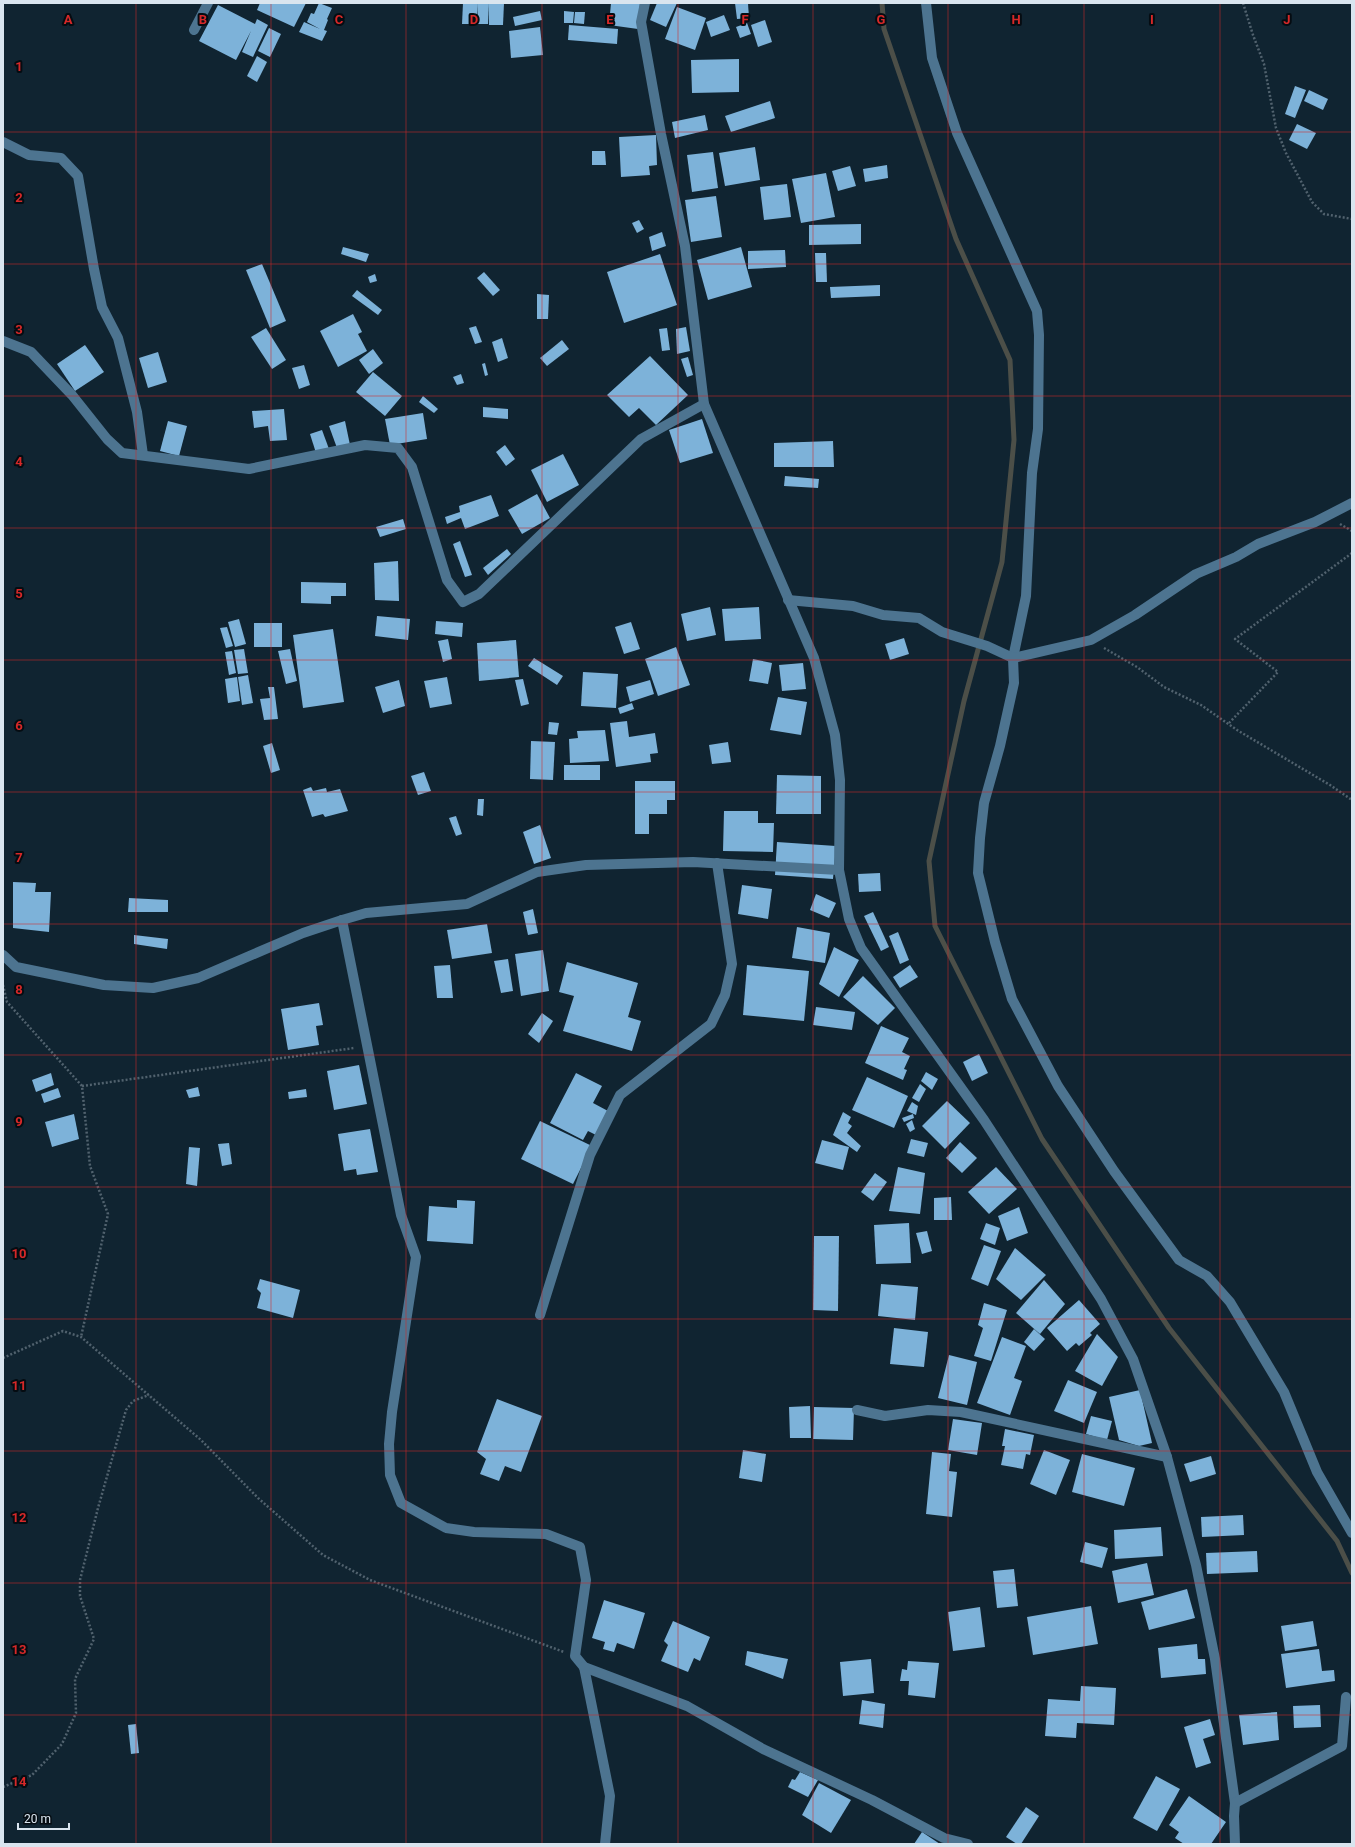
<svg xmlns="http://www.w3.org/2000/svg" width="1355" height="1847" font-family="Roboto,sans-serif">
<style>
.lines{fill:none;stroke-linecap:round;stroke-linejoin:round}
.stream{stroke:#4c4f48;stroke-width:5}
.building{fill:#7db2d9}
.path{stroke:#51626e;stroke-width:2.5;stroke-dasharray:2 2;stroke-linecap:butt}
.minor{stroke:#4d7490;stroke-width:10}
.grid{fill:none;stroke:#d62828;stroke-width:1;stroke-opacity:0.55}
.grid-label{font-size:13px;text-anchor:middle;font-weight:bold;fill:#d62828;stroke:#050c12;stroke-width:4;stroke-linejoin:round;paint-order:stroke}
</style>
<rect width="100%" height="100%" fill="#102431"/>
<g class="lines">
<path class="stream" d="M882,3L884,29L956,239L1010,360L1014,440L1002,562L964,701L929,861L935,926L1042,1139L1169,1328L1337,1541L1352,1573"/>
</g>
<g class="building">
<path d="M260,3H306L294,27L257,10Z"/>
<path d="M319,3L332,8L327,19L328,20L324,30L327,31L322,41L299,32L304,22L320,29L307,22L311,13L314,14Z"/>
<path d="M463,3H478L477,24H462Z"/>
<path d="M478,3H489L488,24H478Z"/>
<path d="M489,3H504L503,25H489Z"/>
<path d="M611,3H640L638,29L609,25Z"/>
<path d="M657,3H677L666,27L650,20Z"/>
<path d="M735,3H748L749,18L737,19Z"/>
<path d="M218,5L255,24L257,19L268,25L253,57L242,52L251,31L236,60L199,41Z"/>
<path d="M677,7L706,18L695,50L665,39Z"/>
<path d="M540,11L542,20L515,26L513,17Z"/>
<path d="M564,11L574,12L573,23H564Z"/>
<path d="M575,12H585L584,24L574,23Z"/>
<path d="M724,15L730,30L711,37L706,22Z"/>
<path d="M765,20L772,42L758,47L751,25Z"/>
<path d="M747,23L751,34L740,38L736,27Z"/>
<path d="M569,25L618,29L617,44L568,40Z"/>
<path d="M540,27L543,55L511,58L509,31Z"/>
<path d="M269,28L281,34L270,57L258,51Z"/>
<path d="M257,56L267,62L257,82L247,76Z"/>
<path d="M739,59V92L692,93L691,60Z"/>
<path d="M1295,86L1306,90L1295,118L1285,114Z"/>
<path d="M1309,90L1328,99L1323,110L1304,101Z"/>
<path d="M770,101L775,118L731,132L725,116Z"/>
<path d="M705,115L708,130L675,138L672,122Z"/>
<path d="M1297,124L1316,133L1307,149L1289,140Z"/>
<path d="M656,135L657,165L649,166L650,175L621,177L619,137Z"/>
<path d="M755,147L760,180L725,186L719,153Z"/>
<path d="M592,151H605L606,165H592Z"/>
<path d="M713,152L718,188L692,192L687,155Z"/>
<path d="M887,165L888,178L865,182L863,169Z"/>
<path d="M850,166L856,186L838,191L832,171Z"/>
<path d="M826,173L835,217L801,223L792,179Z"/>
<path d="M787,184L791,217L764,220L760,187Z"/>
<path d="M716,196L722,237L691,242L685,200Z"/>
<path d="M639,220L644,229L637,233L632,223Z"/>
<path d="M861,224V244L809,245V225Z"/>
<path d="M662,232L666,246L652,251L649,237Z"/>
<path d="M343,247L369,254L366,262L341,254Z"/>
<path d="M741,247L752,287L708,300L697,260Z"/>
<path d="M785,250L786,267L748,269V251Z"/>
<path d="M815,253H826L827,282H816Z"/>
<path d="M660,254L677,305L624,323L607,272Z"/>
<path d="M262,264L286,321L270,328L246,270Z"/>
<path d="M484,272L500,290L493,296L477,278Z"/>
<path d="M375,274L377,281L370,283L368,277Z"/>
<path d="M880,285V296L831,298L830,287Z"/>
<path d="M357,290L382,310L378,315L352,296Z"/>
<path d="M537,294L549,295L548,319H537Z"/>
<path d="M353,314L362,332L358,334L367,351L338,367L320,331Z"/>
<path d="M476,326L482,342L475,344L469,328Z"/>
<path d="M686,327L690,351L677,354L676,329Z"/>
<path d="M266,328L286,360L272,369L251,337Z"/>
<path d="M667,328L670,350L662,351L659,329Z"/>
<path d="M502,338L508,358L498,362L492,342Z"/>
<path d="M562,340L569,349L547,366L540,358Z"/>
<path d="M85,345L104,372L75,391L57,364Z"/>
<path d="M373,349L383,363L369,374L359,360Z"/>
<path d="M158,352L167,382L148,388L139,358Z"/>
<path d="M650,356L688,395L656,425L639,408L629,417L607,395Z"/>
<path d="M688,357L693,375L687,377L681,359Z"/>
<path d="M485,363L488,375L485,376L482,364Z"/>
<path d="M304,365L310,385L299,389L292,368Z"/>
<path d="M373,372L402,396L385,416L356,392Z"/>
<path d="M461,374L464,383L457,385L453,377Z"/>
<path d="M423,396L438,409L434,413L419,402Z"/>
<path d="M483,407L508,409V419L483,417Z"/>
<path d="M284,409L287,440L270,441L268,426L254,428L252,411Z"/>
<path d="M423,413L427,439L390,445L385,419Z"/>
<path d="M702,419L713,453L680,463L669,430Z"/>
<path d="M168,421L187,426L179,456L160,451Z"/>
<path d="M345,421L350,445L337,448L329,426Z"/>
<path d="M322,430L329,449L316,453L310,434Z"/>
<path d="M833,441L834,467H774V443Z"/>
<path d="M505,445L515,459L506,466L496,452Z"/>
<path d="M563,454L579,485L547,502L531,470Z"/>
<path d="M785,476L819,479L818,488L784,486Z"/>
<path d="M537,494L550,518L522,534L508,510Z"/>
<path d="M491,495L499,516L465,529L461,518L447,524L445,517L460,512L459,506Z"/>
<path d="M403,519L406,529L380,537L376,527Z"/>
<path d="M460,541L472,575L465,577L453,544Z"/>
<path d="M507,549L511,554L488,575L483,568Z"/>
<path d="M398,561L399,601L375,600L374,563Z"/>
<path d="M301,582L346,583V596H331V604L301,603Z"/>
<path d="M710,607L716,635L687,641L681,614Z"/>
<path d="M759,607L761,639L725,641L722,609Z"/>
<path d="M377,616L410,619L408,640L375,636Z"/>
<path d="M239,619L246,644L235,647L228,622Z"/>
<path d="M436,621L463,623L462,637L435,634Z"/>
<path d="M631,622L640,649L624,654L615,627Z"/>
<rect x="254" y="623" width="28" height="24"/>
<path d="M227,627L233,646L226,648L220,628Z"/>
<path d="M333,629L344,702L303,708L293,635Z"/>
<path d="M904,638L909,654L890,660L885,644Z"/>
<path d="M448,639L452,659L443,662L438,641Z"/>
<path d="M516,640L519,677L479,681L477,643Z"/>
<path d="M676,647L690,685L658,696L645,659Z"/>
<path d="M244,649L248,673L238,674L234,650Z"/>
<path d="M290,649L297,681L286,684L278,651Z"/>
<path d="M232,651L236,673L229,675L225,652Z"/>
<path d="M534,658L563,676L557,685L528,666Z"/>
<path d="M753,659L772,663L768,684L749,681Z"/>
<path d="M803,663L806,689L782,691L779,665Z"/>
<path d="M583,672L618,674L616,708L581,706Z"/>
<path d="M248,675L253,703L242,705L238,677Z"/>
<path d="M237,677L240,701L228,703L225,679Z"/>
<path d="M447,677L452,704L430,708L424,681Z"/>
<path d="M523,679L529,704L521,706L515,680Z"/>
<path d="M399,680L405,706L383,713L375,687Z"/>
<path d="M650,680L654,694L630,702L626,687Z"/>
<path d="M268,687H274L278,719L264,720L260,699L270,698Z"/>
<path d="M778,697L807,702L801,735L770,730Z"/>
<path d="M632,703L634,709L620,714L618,708Z"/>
<path d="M627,721L629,737L655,733L658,753L650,754L651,762L616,767L610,723Z"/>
<path d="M549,722L559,723L557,735L548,734Z"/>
<path d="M605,730L609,761L570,763L569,739L578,738L577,731Z"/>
<path d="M531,741L555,742L553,780L530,779Z"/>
<path d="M728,742L731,762L712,764L709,745Z"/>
<path d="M272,743L280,770L271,773L263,746Z"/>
<rect x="564" y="765" width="36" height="15"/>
<path d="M424,772L431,791L418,795L411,776Z"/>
<path d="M777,775L821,776V814H776Z"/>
<path d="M635,781H675V800H667V814H649V834H635Z"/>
<path d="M311,787L313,791L326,788L327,792L340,789L348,811L325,817L323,814L312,817L303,790Z"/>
<path d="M478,799H484L483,816L477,815Z"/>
<path d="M724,811H758V823H774L773,852L723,851Z"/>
<path d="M456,816L462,834L456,836L449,818Z"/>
<path d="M540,825L551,858L534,864L523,832Z"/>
<path d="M777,842L836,846L833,879L775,875Z"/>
<path d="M880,873L881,891L859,892L858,874Z"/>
<path d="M13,882L36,883L35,892H51L49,932L13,928Z"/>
<path d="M742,885L772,889L768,919L738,914Z"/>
<path d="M816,894L836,903L829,918L810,910Z"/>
<path d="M129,898L168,900V912H128Z"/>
<path d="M533,909L538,933L528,935L523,912Z"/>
<path d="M873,912L889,947L881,951L864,916Z"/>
<path d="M487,924L492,953L452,959L447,930Z"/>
<path d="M797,927L830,933L825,963L792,958Z"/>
<path d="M898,932L909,960L900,964L889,936Z"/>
<path d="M134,935L168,939L167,949L134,944Z"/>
<path d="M834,947L859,960L839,997L819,984Z"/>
<path d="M543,950L549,991L521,996L515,954Z"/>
<path d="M508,959L513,991L501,993L494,961Z"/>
<path d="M567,962L638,983L628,1017L641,1021L632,1051L563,1031L574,996L559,992Z"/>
<path d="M450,965L453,998H437L434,966Z"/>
<path d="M747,965L809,971L804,1021L743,1015Z"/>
<path d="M910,965L918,977L900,988L893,977Z"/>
<path d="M863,976L895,1008L878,1025L843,997Z"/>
<path d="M319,1003L323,1025L316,1026L319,1045L288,1050L281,1009Z"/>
<path d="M816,1007L855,1012L852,1030L813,1025Z"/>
<path d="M542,1013L553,1021L539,1043L528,1034Z"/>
<path d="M881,1026L909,1038L902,1052L910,1056L904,1069L907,1070L903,1080L865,1063Z"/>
<path d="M979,1054L988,1073L972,1081L963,1062Z"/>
<path d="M359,1065L367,1104L334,1110L327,1071Z"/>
<path d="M926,1072L938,1079L932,1090L921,1081Z"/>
<path d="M51,1073L54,1085L36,1092L32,1080Z"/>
<path d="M576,1073L602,1086L593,1103L608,1111L596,1135L588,1131L583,1140L550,1123Z"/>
<path d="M867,1077L908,1096L894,1128L852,1110Z"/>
<path d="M920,1084L926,1089L919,1102L912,1098Z"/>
<path d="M198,1087L200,1096L189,1098L186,1090Z"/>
<path d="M58,1088L61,1097L44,1103L41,1094Z"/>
<path d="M306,1089L307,1097L289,1099L288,1092Z"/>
<path d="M947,1101L970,1123L945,1149L922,1126Z"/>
<path d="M912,1102L918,1106L916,1115L907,1111Z"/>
<path d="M843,1112L851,1117L848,1123L852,1126L847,1133L861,1146L857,1152L833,1135Z"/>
<path d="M74,1114L79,1139L52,1147L45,1122Z"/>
<path d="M913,1114L914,1118L904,1122L902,1118Z"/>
<path d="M912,1120L915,1129L910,1132L906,1124Z"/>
<path d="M540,1121L592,1146L573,1184L521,1159Z"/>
<path d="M370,1129L378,1172L357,1175L356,1169L344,1171L338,1134Z"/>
<path d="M911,1139L928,1143L924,1157L907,1153Z"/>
<path d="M822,1140L849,1147L843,1170L815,1163Z"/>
<path d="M960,1142L977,1158L962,1173L946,1158Z"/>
<path d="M229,1143L232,1164L222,1166L218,1144Z"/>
<path d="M189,1147L200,1148L197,1186L186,1184Z"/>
<path d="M898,1167L925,1173L920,1214L889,1211Z"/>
<path d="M996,1167L1017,1189L989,1214L968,1192Z"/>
<path d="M875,1173L887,1182L873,1201L861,1192Z"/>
<path d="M951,1197L952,1220H934V1198Z"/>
<path d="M457,1200L475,1201L473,1244L427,1241L429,1206L457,1208Z"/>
<path d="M1019,1207L1028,1233L1007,1241L998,1216Z"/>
<path d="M909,1223L911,1263L876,1264L874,1225Z"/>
<path d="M986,1223L1000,1228L995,1245L980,1239Z"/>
<path d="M927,1231L932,1251L922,1254L916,1233Z"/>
<path d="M814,1236H839L838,1311L813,1310Z"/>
<path d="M984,1245L1001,1251L988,1286L971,1279Z"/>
<path d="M1015,1248L1046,1275L1021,1300L996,1279Z"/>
<path d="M260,1279L300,1290L293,1318L257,1308L261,1293L257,1289Z"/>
<path d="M1044,1280L1065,1304L1040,1334L1016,1313Z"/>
<path d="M881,1284L918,1287L915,1320L878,1316Z"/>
<path d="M1079,1300L1100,1324L1090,1333L1092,1335L1079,1346L1076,1343L1067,1351L1047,1328Z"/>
<path d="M984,1303L1007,1310L991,1361L974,1356L983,1328L978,1325Z"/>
<path d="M894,1328L928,1332L924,1367L890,1364Z"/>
<path d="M1034,1329L1045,1339L1034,1351L1024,1342Z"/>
<path d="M1097,1334L1118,1357L1102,1386L1075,1371Z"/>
<path d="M1002,1337L1026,1346L1014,1378L1022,1381L1010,1415L977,1403Z"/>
<path d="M949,1355L977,1362L967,1405L938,1398Z"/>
<path d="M1068,1380L1097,1392L1084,1423L1054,1411Z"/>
<path d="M1140,1390L1152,1443L1139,1446L1119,1440L1109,1397Z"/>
<path d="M497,1399L542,1416L521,1472L505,1466L499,1481L480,1474L486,1459L477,1452Z"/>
<path d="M810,1406L811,1438H790L789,1407Z"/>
<path d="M814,1407L854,1408L853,1440L813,1439Z"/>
<path d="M1091,1416L1112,1421L1107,1440L1086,1434Z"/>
<path d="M953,1419L982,1423L977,1455L948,1450Z"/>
<path d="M1005,1429L1034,1435L1030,1455L1026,1454L1023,1469L1001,1465L1005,1446H1002Z"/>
<path d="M743,1450L766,1454L762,1482L739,1478Z"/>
<path d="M1044,1450L1070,1460L1056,1495L1030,1484Z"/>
<path d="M932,1452L951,1454L949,1471L957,1472L952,1517L926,1514Z"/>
<path d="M1082,1454L1135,1468L1124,1506L1072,1492Z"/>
<path d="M1211,1456L1216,1474L1190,1482L1184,1464Z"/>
<path d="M1243,1515L1244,1535L1202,1537L1201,1517Z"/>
<path d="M1161,1527L1163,1556L1115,1559L1114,1530Z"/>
<path d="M1085,1542L1108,1548L1102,1568L1080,1562Z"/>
<path d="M1257,1551L1258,1572L1207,1574L1206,1553Z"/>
<path d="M1147,1563L1154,1595L1118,1603L1112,1571Z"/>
<path d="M1014,1569L1018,1606L997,1608L993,1571Z"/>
<path d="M1187,1589L1195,1618L1149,1630L1141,1602Z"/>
<path d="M604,1600L645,1613L634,1649L617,1643L614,1652L603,1649L605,1642L592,1638Z"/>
<path d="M1091,1606L1098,1644L1033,1655L1027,1617Z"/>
<path d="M980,1607L985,1647L953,1651L948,1612Z"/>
<path d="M673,1621L710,1637L700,1661L694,1658L688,1672L661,1661L668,1645L664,1641Z"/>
<path d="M1313,1621L1317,1646L1285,1651L1281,1626Z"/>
<path d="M1197,1644L1198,1659H1205L1206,1674L1161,1678L1158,1648Z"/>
<path d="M1319,1649L1322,1671L1334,1670L1335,1681L1286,1688L1281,1654Z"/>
<path d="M747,1651L788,1659L783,1679L745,1665Z"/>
<path d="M871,1659L874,1693L843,1696L840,1662Z"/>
<path d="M908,1661L939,1663L935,1698L908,1695L909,1681H900L902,1669L907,1670Z"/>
<path d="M1081,1686L1116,1688L1114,1725L1077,1723L1076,1738L1045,1736L1048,1699L1080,1701Z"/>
<path d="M862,1700L885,1704L883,1728L859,1724Z"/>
<path d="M1320,1705L1321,1727L1294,1728L1293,1706Z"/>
<path d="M1277,1712L1279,1740L1243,1745L1239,1715Z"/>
<path d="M1210,1719L1215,1735L1203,1739L1211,1763L1196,1768L1184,1727Z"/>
<path d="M136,1724L139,1753L131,1754L128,1725Z"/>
<path d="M800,1772L818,1780L808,1797L788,1787L792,1779L795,1780Z"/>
<path d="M1156,1776L1180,1789L1157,1831L1133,1818Z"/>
<path d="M819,1783L851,1800L831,1833L802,1815Z"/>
<path d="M1189,1796L1226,1822L1211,1844H1184L1175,1838L1179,1832L1169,1825Z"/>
<path d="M1026,1807L1039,1816L1021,1844H1017L1006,1837Z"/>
<path d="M922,1832L940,1844H914Z"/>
</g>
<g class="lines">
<g class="path">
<path d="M1243,3L1253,35L1264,64L1276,128L1286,153L1312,202L1324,214L1352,219"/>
<path d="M1340,524L1352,531"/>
<path d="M1104,648L1137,667L1164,687L1201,705L1237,730L1330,785L1352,800"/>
<path d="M1229,723L1278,672L1235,639L1352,553"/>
<path d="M3,985L7,1002L82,1086L90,1166L108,1214L81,1337"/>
<path d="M82,1086L354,1048"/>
<path d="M3,1358L63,1331L81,1337L201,1440L258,1498L323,1555L370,1580L564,1652"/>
<path d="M3,1787L32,1775L62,1744L76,1713L75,1679L94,1639L80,1596V1580L98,1508L126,1410L133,1401L149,1395"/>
</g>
<g class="minor">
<path d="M645,3L641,22L661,134L685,246L704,404L814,658L835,735L840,780L839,870L849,919L861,948L984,1120L1101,1299L1133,1359L1167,1457L1196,1565L1215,1659L1235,1803L1234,1816L1235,1844"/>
<path d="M926,3L932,58L957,133L1037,311L1039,335L1038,429L1032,473L1026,596L1013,658L1014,683L1000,746L984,803L980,838L978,873L995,942L1012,999L1058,1086L1114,1171L1179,1260L1207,1276L1230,1302L1284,1392L1317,1472L1352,1533"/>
<path d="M194,30L208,3"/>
<path d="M3,142L29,155L61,158L78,176L94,269L102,307L118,338L137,412L143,455"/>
<path d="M3,341L31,352L72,395L107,439L122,453L249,469L365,445L398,448L412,467L447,580L463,602L479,594L641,439L704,404"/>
<path d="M788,600L853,606L883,615L919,618L942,632L987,646L1013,658L1091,640L1135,615L1196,574L1236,557L1258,544L1315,522L1352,503"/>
<path d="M342,920L401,1215L416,1257L392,1412L389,1444L390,1475L401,1503L446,1528L474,1532L546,1534L580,1547L586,1580L575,1656L584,1667L687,1706L763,1749L872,1800L944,1838L968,1844"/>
<path d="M3,955L16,967L104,985L153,988L198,978L303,933L342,920L366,913L467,904L537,872L586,865L693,862L839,870"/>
<path d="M540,1315L590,1155L620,1095L711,1024L725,995L732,964L717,863"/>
<path d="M857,1410L885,1416L928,1410L961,1412L1167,1457"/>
<path d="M584,1667L610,1796L605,1844"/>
<path d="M1235,1803L1342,1746L1346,1697"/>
</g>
</g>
<path class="grid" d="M136,3V1844M271,3V1844M406,3V1844M542,3V1844M678,3V1844M813,3V1844M948,3V1844M1084,3V1844M1220,3V1844M3,132H1352M3,264H1352M3,396H1352M3,528H1352M3,660H1352M3,792H1352M3,924H1352M3,1055H1352M3,1187H1352M3,1319H1352M3,1451H1352M3,1583H1352M3,1715H1352"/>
<g class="grid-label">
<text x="68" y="24">A</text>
<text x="203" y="24">B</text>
<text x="339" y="24">C</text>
<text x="474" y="24">D</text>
<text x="610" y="24">E</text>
<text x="745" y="24">F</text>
<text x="881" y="24">G</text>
<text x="1016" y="24">H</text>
<text x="1152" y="24">I</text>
<text x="1287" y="24">J</text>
<text x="19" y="71">1</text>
<text x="19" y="202">2</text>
<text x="19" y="334">3</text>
<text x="19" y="466">4</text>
<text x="19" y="598">5</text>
<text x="19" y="730">6</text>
<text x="19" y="862">7</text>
<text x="19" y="994">8</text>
<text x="19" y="1126">9</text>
<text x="19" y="1258">10</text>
<text x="19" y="1390">11</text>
<text x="19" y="1522">12</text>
<text x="19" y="1654">13</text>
<text x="19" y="1786">14</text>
</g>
<rect width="1355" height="1847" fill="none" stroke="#d9e5ef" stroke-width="8"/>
<path d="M18 1823v6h51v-6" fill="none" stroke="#d9e5ef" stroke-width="2"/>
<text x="24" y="1823" font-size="12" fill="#d9e5ef" stroke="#050c12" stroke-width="3" paint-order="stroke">20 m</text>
</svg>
